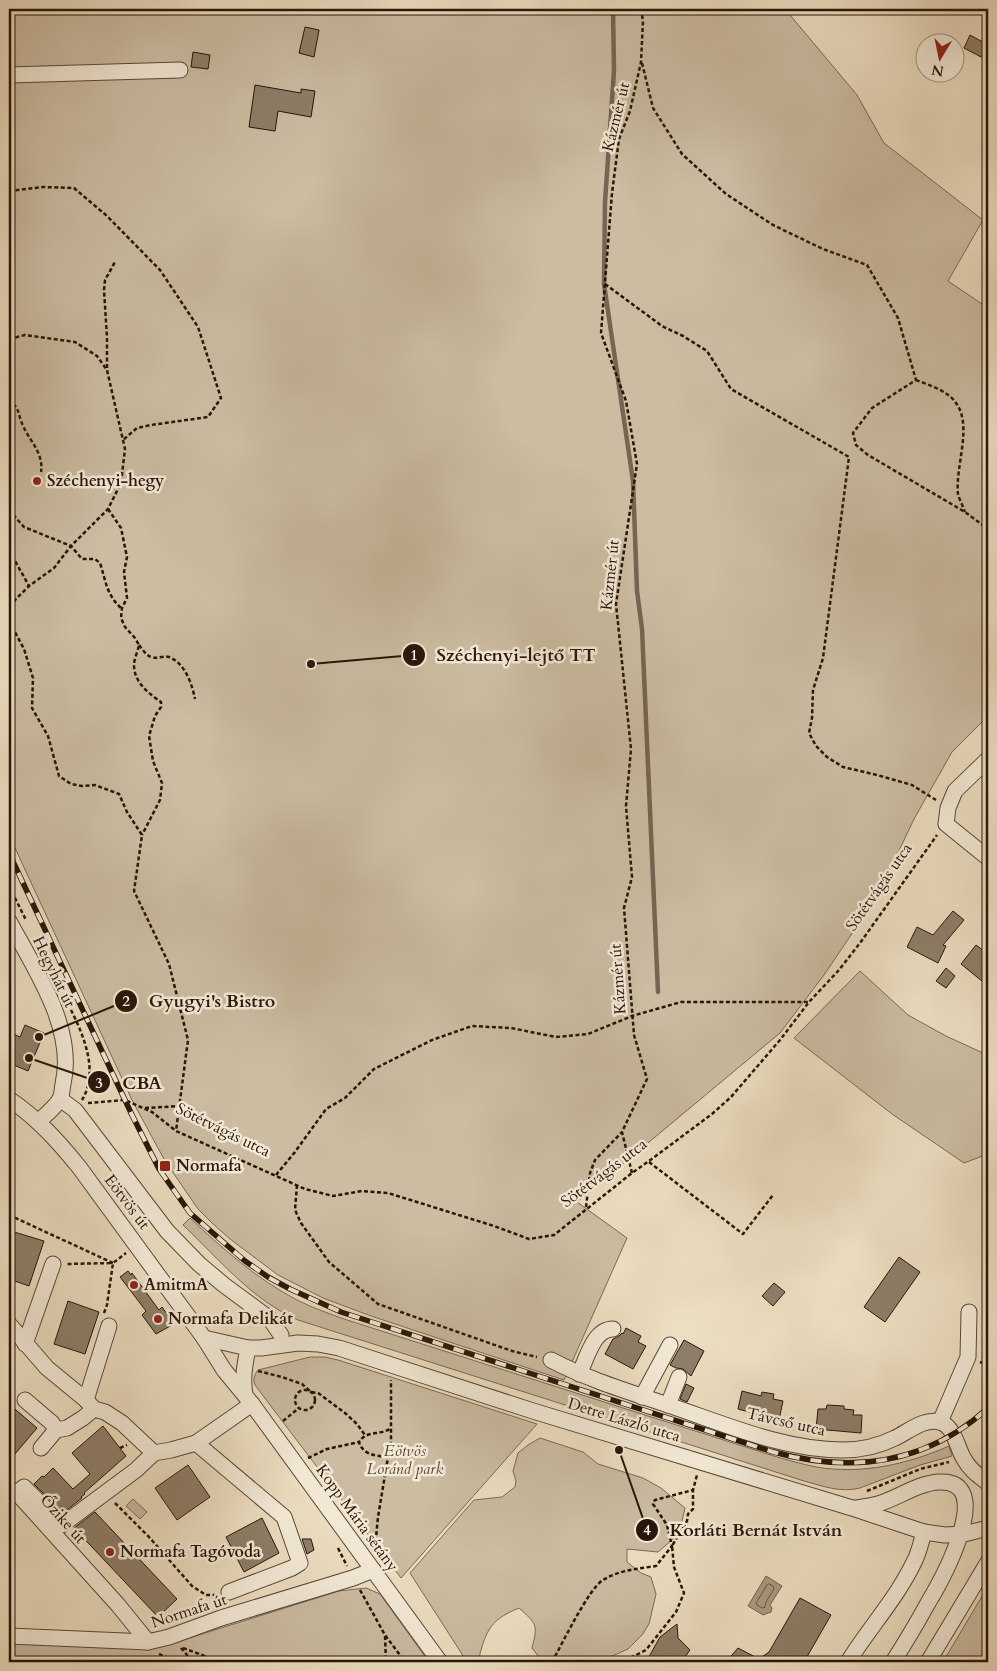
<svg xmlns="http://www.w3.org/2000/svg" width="997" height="1671" font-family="Cardo,serif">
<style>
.green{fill:#cbbca2;stroke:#7a6956}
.water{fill:#a99a82;stroke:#756552}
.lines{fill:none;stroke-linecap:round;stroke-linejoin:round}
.shore{stroke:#685846;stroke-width:1}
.stream{stroke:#756552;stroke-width:4.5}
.building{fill:#8e7e69;stroke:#281609}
.minor-casing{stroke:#594837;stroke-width:17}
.path{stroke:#281609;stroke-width:2.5;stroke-dasharray:4 2.5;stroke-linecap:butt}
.minor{stroke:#f3ead7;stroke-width:15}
.rail-casing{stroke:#281609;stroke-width:5.5}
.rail{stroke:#f3ead7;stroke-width:4;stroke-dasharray:11;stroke-linecap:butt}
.poi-dot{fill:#8f2418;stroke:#f3ead7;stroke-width:2}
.labels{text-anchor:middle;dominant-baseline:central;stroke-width:5;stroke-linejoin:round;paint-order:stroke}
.street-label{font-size:16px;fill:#281609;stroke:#f3ead7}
.poi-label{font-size:16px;font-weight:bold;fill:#281609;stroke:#f3ead7;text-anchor:start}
.park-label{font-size:16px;font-style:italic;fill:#594837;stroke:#f3ead7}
.leader{fill:none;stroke:#281609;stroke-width:2}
.callout-dot{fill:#281609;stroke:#f3ead7;stroke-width:2}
.mark-label{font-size:15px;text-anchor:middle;font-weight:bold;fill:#fff}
.callout-label{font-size:18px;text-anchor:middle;font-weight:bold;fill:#281609;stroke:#f3ead7;stroke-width:5;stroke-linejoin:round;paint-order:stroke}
</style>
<rect width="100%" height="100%" fill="#ecdec1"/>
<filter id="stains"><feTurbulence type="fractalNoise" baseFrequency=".004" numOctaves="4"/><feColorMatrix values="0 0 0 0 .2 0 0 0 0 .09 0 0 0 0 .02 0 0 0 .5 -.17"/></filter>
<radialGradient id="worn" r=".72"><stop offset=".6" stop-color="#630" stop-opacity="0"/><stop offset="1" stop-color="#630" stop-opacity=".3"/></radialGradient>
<g class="green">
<path d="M9,9H785L857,95L884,143L983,220L948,281L988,308V716L952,752L914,819L878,895L824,975L780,1033L577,1202L627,1238L564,1380L371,1316L323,1298L278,1275L230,1239L212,1223L198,1209L165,1161L132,1100L9,835Z"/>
<path d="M860,971L908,1015L946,1036L983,1053L988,1060V1154L964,1163L892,1114L794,1038Z"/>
<path d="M190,1218C223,1249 257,1279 297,1300C313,1308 330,1314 347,1320L777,1457C796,1462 814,1468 833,1469C873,1472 913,1462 949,1446L952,1456L920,1465L860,1488C840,1493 823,1486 804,1481L298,1320C252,1300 219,1259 183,1225Z"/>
<path d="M310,1357H325L338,1360L537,1424L401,1578L255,1385C253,1379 254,1375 258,1370Z"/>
<path d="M540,1438L583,1452L598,1464L643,1478L661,1488L685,1508L679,1534L658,1552L627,1549V1562L641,1573L651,1577L656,1594L649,1624L642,1635L628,1649L599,1662L587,1658L573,1662H546L542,1661L532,1648C538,1625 537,1624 519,1608C492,1619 486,1629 479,1658L481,1662H467L410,1573L474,1500L502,1497L515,1487L516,1481L513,1471L518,1453L528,1445Z"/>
<path d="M133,1499L147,1512L140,1519L126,1506Z"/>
<path d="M988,1586V1662H943Z"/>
<path d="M366,1588L380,1594L429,1662H9L10,1642L170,1644L339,1591Z"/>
</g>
<path class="water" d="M766,1576L782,1586L770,1605L772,1608L771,1612L763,1615L748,1606Z"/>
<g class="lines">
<path class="shore" d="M769,1584L773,1586L774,1589L766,1602L765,1607L762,1608L757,1605L756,1603L767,1585Z"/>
<path class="stream" d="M613,9L614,71L605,202L604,284L633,481L637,591L642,629L658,992"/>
</g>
<g class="building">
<path d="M305,27L319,30L314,57L299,53Z"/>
<path d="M970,35L988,45L981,57L964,48Z"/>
<path d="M193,52L210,55L208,69L191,67Z"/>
<path d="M255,85L301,93V89L315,91L311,117L278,111L275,131L249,127Z"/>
<path d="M953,911L964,920L943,945L946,946L938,963L907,947L917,927L933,935Z"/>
<path d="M976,945L988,954V986L961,964Z"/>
<path d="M946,968L955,976L946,988L936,981Z"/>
<path d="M25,1025L44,1033L28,1071L9,1063V1032L20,1037Z"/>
<path d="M11,1231L44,1241L29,1286L9,1279V1239Z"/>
<path d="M899,1257L920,1272L885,1322L864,1307Z"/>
<path d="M128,1271L131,1275L132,1273L159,1310L162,1307L174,1324L156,1334L142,1315L146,1311L120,1277Z"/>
<path d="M774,1283L785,1292L773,1306L762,1296Z"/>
<path d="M68,1301L99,1312L85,1354L54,1344Z"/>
<path d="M626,1328L641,1336L638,1342L646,1346L633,1369L605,1354L613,1339L619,1336L622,1333L623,1334Z"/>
<path d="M684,1340L704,1351L691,1376L683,1369L676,1368L670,1365Z"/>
<path d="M686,1384L694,1388L687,1402L680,1399Z"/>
<path d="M742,1391L761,1396L762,1392L774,1394L773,1399L783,1401L779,1420L738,1409Z"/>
<path d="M9,1404L37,1428L9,1461Z"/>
<path d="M827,1405L844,1406V1409L854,1410L853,1415H862L861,1433L816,1429L818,1409H826Z"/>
<path d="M103,1426L126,1456L84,1493L85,1494L81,1497L82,1498L63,1513L34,1484L42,1476L44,1477L53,1468L73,1489L90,1474L72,1453Z"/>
<path d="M188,1465L210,1497L177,1520L155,1488Z"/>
<path d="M95,1512L177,1599L158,1617L74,1528Z"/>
<path d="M262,1518L279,1553L244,1572L226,1537Z"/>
<path d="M302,1539H311L314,1550L307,1554Z"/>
<path d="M800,1598L831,1615L804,1662H726L738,1648L759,1659L769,1652Z"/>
<path d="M677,1624L678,1638L690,1650L685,1657L679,1662H646L660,1637Z"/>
</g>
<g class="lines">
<g class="minor-casing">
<g id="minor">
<path d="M9,75L180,70"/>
<path d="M988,759L955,791L948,808L946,824L988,858"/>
<path d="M9,921C34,968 76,1028 63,1084C62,1089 62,1095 60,1099C55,1108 45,1115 38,1122"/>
<path d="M9,1099C37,1118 58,1141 79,1167L204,1338L224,1370L252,1404L440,1662"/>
<path d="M60,1099L75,1110L167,1231L199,1264L224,1285L270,1319L281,1335"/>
<path d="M9,1324L47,1368L86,1400L94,1409L105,1412L122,1423L154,1453L171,1450L196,1443L252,1404"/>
<path d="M204,1338L248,1348H261L298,1343L318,1344L339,1348L533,1411L852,1508L924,1532L945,1535L964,1534L988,1528"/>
<path d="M25,1344L53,1264"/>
<path d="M551,1360C589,1380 630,1392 671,1406C727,1425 784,1450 843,1450C861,1450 879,1446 895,1438C908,1432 923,1418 940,1422C955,1427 957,1448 964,1459C970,1470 979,1476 988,1483"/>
<path d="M579,1374C587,1359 593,1329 613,1329"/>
<path d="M245,1395C242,1378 245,1364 248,1348"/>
<path d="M642,1397L670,1345"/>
<path d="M25,1400L52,1423L56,1430"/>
<path d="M86,1400L109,1326"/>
<path d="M668,1405L679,1377"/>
<path d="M940,1422L968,1357L969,1312"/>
<path d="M196,1443L284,1517L300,1563L292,1568L229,1592"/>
<path d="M41,1448L56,1430L67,1428L83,1418L94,1409"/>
<path d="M9,1489L17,1493L118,1605L148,1642"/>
<path d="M17,1493L24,1487L62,1525L136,1470L154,1453"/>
<path d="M856,1508C863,1507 871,1506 878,1504C898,1498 918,1483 939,1482C997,1479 943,1578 928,1603C917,1623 905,1643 893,1662"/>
<path d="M9,1636L148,1642L169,1637L221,1618L353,1578L373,1570"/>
<path d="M848,1662C869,1628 897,1598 914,1562C919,1553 921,1542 924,1532"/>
<path d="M928,1662L988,1562"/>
</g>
</g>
<g class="path">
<path d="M642,63L653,108L682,154L726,194L773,225L823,249L867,265L898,318L916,380L872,408L853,433L856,445L868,455L965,512L988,529"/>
<path d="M9,191L43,187L74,188L107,216L160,270L198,327L221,398L208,417L151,425L137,428L123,440"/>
<path d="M605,284L662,326L683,336L707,351L731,389L849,457L823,658L813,690L812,718L809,733L816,746L827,757L843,767L877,775L912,785L936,800"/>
<path d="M9,329V338"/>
<path d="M9,339L25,335L75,342L97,356L107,370L125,449L121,483L108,509L71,546L54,568L29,586L15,600L9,613"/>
<path d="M107,368V338L104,290L105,280L115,262"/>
<path d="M916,380C929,385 948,391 956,403C973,426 955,466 958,494C959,499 963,506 965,512"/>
<path d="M9,399C21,411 17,412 23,426C30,441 44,454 41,472"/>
<path d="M108,509L121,528L127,557L124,572L127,598L122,608L121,618L125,627L135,638L139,645C138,651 134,659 134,665C134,682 148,693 161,702V707L155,716L149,736L153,761L162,783L160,800L142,835"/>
<path d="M9,510L24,527L71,546L82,559H95L100,563C106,581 106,594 121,608"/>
<path d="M9,550L29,586"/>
<path d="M9,621L24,649L33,678L32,708L48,736L59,776L71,784L82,786L95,785L119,794L127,812L142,835L134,891L169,964L188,1040L176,1131"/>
<path d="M139,645C146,654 149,660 161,657C164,657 165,656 169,657C185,663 192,684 195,699"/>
<path d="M9,886L26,920"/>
<path d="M71,1010C84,1036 99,1072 82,1100"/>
<path d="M88,1103L125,1100L152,1112L176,1131L305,1189L333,1196L362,1191L388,1193L494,1226L529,1239L554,1235L632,1173L649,1161L712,1114L731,1097L780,1040L809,1002L839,970L860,943L937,835"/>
<path d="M145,1108L180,1106"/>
<path d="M649,1162L743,1234L773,1195"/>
<path d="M632,1173L622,1132L647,1079L634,1035L624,908L632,877L626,806L631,749L616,604L637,464L626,401L601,333L612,193L619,139L630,111L641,62L643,21L641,9"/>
<path d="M276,1175L295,1152L326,1109L345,1098L374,1069L432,1040L472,1026L511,1028L556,1037L588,1034L632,1016L681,1002H809"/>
<path d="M297,1185L295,1210L301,1223L329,1262L378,1304L512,1351L537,1357"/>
<path d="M586,1207L590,1173L595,1160L622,1132"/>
<path d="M9,1215L113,1263L67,1264"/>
<path d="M104,1313L107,1305L113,1263L126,1253"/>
<path d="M980,1362L988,1365"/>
<path d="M258,1371L282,1377L302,1384L311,1392L318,1393L345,1413L357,1424L365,1435"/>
<circle cx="305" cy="1400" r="10"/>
<path d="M283,1421L299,1408"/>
<path d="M120,1448L127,1445"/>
<path d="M388,1457C376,1456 363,1455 359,1442C366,1430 380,1436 391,1428"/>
<path d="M308,1458L327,1449L359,1442"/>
<path d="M867,1491L920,1469L949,1462"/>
<path d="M115,1503L149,1537L192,1586L206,1595H216"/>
<path d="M338,1548L347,1566"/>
<path d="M375,1548L378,1517L388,1457L391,1451V1380"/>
<path d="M360,1590L385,1635L405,1662"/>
<path d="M385,1636L386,1662"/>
<path d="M181,1648L193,1662"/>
<path d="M183,1648L221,1662"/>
<path d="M159,1654L178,1662"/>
<path d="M552,1662C561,1646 589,1588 603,1580C619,1570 637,1569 656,1566L672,1546L667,1525L653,1504L655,1500L693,1490L697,1475"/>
<path d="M626,1662L628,1659L646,1650L676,1612L684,1593L674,1567L672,1546L687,1521L688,1514L693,1509V1490"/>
</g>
<use href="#minor" class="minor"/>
<g class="rail-casing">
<path id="rail" d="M9,853L132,1115L159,1169L190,1213L245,1261L268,1277L290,1289L341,1312L770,1451C850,1474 925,1465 988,1408"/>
</g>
<use href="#rail" class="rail"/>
</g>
<g class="poi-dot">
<circle cx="37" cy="481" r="5"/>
<rect x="159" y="1160" width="12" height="12" rx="2.5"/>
<circle cx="134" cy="1285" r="5"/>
<circle cx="158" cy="1319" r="5"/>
<circle cx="110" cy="1552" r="5"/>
</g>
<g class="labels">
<g class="street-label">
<text transform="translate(616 117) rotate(-76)">Kázmér út</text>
<text transform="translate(610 575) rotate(-84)">Kázmér út</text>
<text transform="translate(879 887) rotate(-55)">Sötétvágás utca</text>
<text transform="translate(54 972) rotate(64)">Hegyhát út</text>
<text transform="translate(618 979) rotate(-94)">Kázmér út</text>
<text transform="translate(223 1130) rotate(26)">Sötétvágás utca</text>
<text transform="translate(604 1173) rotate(-37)">Sötétvágás utca</text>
<text transform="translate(127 1202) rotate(53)">Eötvös út</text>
<text transform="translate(624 1420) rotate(17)">Detre László utca</text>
<text transform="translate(786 1422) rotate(13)">Távcső utca</text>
<text transform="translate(357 1518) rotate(54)">Kopp Mária sétány</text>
<text transform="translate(63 1519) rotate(48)">Őzike út</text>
<text transform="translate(189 1611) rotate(-18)">Normafa út</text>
</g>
<g class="poi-label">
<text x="47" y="481">Széchenyi-hegy</text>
<text x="176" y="1166">Normafa</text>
<text x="144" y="1285">AmitmA</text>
<text x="168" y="1319">Normafa Delikát</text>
<text x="120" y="1552">Normafa Tagóvoda</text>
</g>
<g class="park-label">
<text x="405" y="1451">Eötvös<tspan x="405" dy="18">Loránd park</tspan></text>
</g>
</g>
<path class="leader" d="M311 664L414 655M39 1037L126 1001M29 1058L99 1082M619 1450L647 1530"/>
<g class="callout-dot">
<circle cx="311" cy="664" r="5"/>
<circle cx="39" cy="1037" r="5"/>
<circle cx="29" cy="1058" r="5"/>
<circle cx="619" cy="1450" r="5"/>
<circle cx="414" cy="655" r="12"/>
<circle cx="126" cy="1001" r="12"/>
<circle cx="99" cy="1082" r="12"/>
<circle cx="647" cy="1530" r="12"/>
</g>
<g class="mark-label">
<text x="414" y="660">1</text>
<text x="126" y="1006">2</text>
<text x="99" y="1088">3</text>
<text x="647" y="1535">4</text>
</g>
<g class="callout-label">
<text x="516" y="661">Széchenyi-lejtő TT</text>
<text x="212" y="1007">Gyugyi's Bistro</text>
<text x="142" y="1089">CBA</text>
<text x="756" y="1536">Korláti Bernát István</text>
</g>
<rect width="997" height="1671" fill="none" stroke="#ecdec1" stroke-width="30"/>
<rect x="10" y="10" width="977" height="1651" fill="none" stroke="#281609" stroke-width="2.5"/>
<rect x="15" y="15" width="967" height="1641" fill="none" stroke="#281609"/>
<g transform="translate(940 58) rotate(190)"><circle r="24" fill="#f3ead7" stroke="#a29585"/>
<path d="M0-4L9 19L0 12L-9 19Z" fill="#8f2418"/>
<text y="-8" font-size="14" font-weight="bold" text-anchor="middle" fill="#281609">N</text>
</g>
<rect width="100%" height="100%" filter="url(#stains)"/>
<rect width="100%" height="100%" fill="url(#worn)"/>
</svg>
